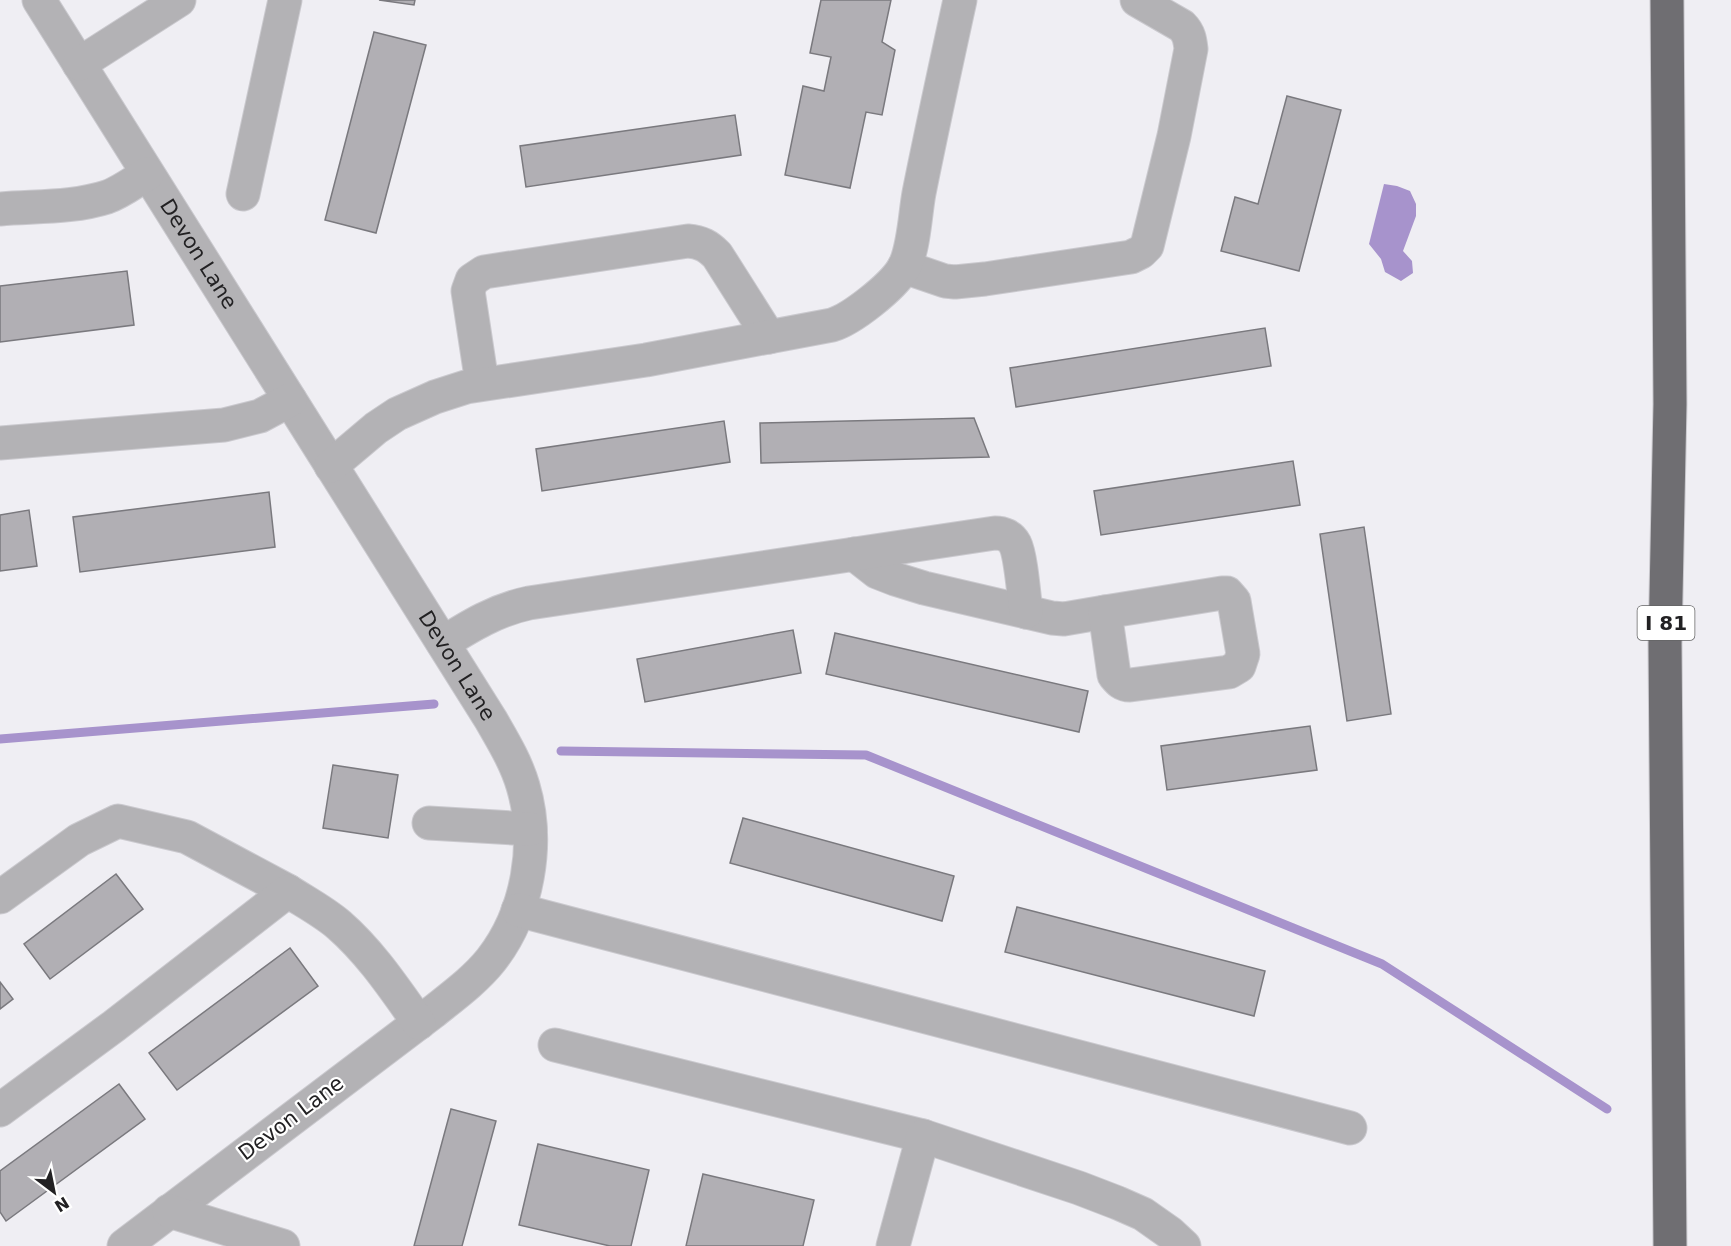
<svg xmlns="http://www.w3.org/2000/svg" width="1731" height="1246" font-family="'DejaVu Sans',sans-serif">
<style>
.water{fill:#a793cc}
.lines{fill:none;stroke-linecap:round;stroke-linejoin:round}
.stream{stroke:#a793cc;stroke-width:9}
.building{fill:#b1afb4;stroke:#7a797e;stroke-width:1.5}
.minor-casing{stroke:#cac9ce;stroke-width:35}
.highway-casing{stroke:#cac9ce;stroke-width:35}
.minor{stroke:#b3b2b5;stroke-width:33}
.highway{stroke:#6f6e72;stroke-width:33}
.labels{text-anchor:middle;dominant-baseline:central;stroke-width:4.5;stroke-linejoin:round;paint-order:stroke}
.shield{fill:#fff;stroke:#646465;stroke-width:1.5}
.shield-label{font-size:20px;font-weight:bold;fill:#222123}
.street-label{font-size:21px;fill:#222123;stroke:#fff}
</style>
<rect width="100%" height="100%" fill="#efeef3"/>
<path class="water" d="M1384,184L1397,186L1410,191L1416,204V216L1403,251L1412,261L1413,273L1401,281L1385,272L1381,259L1369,244Z"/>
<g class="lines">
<g class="stream">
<path d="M0,739L434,704"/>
<path d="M561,751L866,755L1382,964L1607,1109"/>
</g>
</g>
<g class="building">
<path d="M379,0H415L414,5Z"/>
<path d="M821,0H891L882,42L895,50L882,115L866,112L850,188L785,175L803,86L824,91L831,57L810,53Z"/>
<path d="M374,32L426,45L376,233L325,220Z"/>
<path d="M1287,96L1341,110L1299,271L1221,251L1235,197L1258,204Z"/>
<path d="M735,115L741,155L526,187L520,146Z"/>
<path d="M127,271L134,325L0,342V286Z"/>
<path d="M1265,328L1271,366L1016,407L1010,368Z"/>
<path d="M974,418L989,457L761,463L760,423Z"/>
<path d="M724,421L730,462L542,491L536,449Z"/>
<path d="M1293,461L1300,505L1101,535L1094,491Z"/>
<path d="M269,492L275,547L80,572L73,517Z"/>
<path d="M29,510L37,566L0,571V515Z"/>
<path d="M1364,527L1391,714L1347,721L1320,534Z"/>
<path d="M793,630L801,673L645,702L637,659Z"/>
<path d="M835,633L1088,691L1079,732L826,674Z"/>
<path d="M1310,726L1317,770L1167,790L1161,746Z"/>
<path d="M333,765L398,775L388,838L323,828Z"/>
<path d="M743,818L954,876L942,921L730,863Z"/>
<path d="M116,874L143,909L50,979L24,944Z"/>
<path d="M1017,907L1265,971L1254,1016L1005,952Z"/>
<path d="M290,948L318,986L177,1090L149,1053Z"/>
<path d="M0,982L13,999L0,1009Z"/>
<path d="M119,1084L145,1119L6,1221L0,1212V1171Z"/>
<path d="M451,1109L496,1121L462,1246H414Z"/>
<path d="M538,1144L649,1170L631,1246H610L519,1225Z"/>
<path d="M703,1174L814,1200L803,1246H686Z"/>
</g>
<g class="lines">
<g class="minor-casing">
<g id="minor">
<path id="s1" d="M39,0L491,720C503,741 516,762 523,786C540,843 528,913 491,960C475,980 453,996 433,1012L124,1246"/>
<path d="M79,64L179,0"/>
<path d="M243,194L285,0"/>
<path d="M0,209C35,206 73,208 107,197C121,192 134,182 147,174"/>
<path d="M904,267L945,281L955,282L985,279L1131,257L1141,252L1147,246L1174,136L1191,49C1190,40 1189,33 1182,26L1137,0"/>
<path d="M482,383L468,291L472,280L484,272L688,241C701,242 708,246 717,255L769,337"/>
<path d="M0,443L224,425L260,416L290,400"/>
<path d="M331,466L376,428L397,414L435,397L466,387L646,360L832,325C852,319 892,287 903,269C914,251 915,214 919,193C932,128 946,64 960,0"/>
<path d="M854,554L877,572L895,579L924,588L1052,618L1064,619L1105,612"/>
<path d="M1222,593H1227L1234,601L1243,654L1239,666L1229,672L1130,685C1122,685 1119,681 1114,675L1105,612Z"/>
<path d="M443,643C470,626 496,610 529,603L995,533C1003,533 1011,536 1015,544C1021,556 1024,597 1026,612"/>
<path d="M429,823L530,829"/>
<path d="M0,897L79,840L118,821L187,837L288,891"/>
<path d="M518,910L1350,1128"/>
<path d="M555,1045L923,1136L1079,1188L1118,1203L1143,1214L1170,1233L1184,1246"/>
<path d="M0,1110L114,1026L288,891C305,902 324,912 339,925C371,953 394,988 419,1023"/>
<path d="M169,1211L283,1246"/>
<path d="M893,1246L923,1136"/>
</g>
</g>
<g class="highway-casing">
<path id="highway" d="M1667,0L1670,404L1665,644L1670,1246"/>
</g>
<use href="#minor" class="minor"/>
<use href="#highway" class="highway"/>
</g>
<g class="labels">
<rect class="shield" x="1637.5" y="606" width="57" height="34" rx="4.5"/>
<g class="shield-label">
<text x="1666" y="623">I 81</text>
</g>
<g class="street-label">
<text stroke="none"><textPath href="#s1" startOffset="300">Devon Lane</textPath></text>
<text stroke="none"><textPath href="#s1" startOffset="786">Devon Lane</textPath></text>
<text transform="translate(291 1118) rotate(-37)">Devon Lane</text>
</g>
</g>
<g transform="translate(54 1192) rotate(148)" stroke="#ffffff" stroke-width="4.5" paint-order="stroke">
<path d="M0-4.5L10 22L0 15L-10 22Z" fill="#222123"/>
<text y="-9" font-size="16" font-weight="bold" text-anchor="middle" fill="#222123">N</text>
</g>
</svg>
